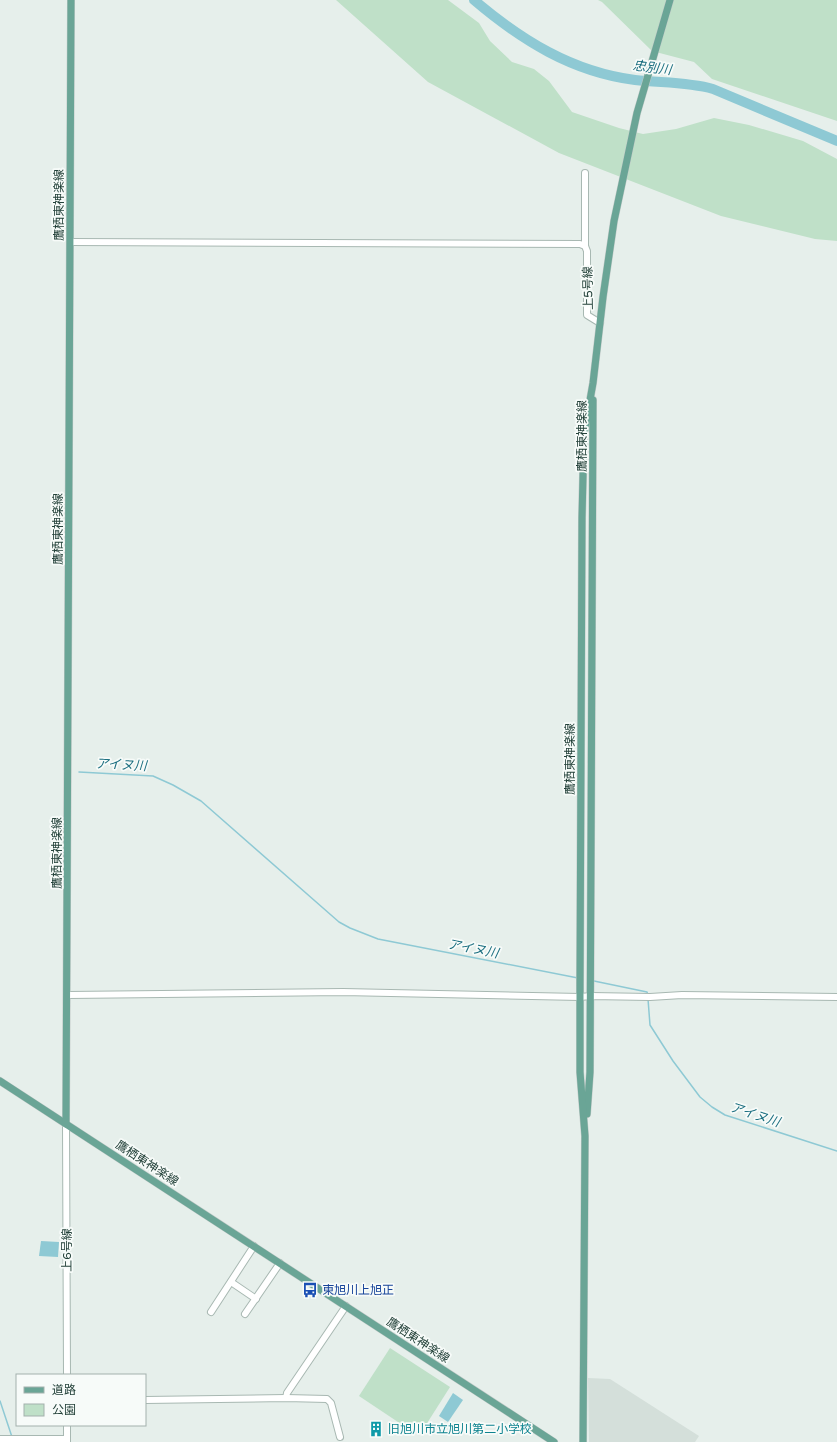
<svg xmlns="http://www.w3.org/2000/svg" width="837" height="1442" font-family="'Varela Round','Noto Sans JP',sans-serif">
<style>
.built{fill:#d4dfda}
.green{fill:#bfe0c8}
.water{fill:#8ec9d4}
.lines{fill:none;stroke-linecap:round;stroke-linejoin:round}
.stream{stroke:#8ec9d4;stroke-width:1.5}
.river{stroke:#8ec9d4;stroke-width:10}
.minor-casing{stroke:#a8b8b2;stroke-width:8}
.major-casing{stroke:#c2cac8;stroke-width:8}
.minor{stroke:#fff;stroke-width:6}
.major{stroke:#6aa596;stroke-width:7}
.labels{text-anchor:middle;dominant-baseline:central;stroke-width:3.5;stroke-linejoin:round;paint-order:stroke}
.street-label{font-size:12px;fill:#24423a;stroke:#f7fbf9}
.transit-label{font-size:12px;fill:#164399;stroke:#f7fbf9;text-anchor:start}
.culture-label{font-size:12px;fill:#0d838f;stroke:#f7fbf9;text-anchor:start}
.water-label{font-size:13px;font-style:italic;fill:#1c6f80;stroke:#f7fbf9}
</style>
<rect width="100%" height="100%" fill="#e6efeb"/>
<path class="built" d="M588,1378L610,1379L699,1436L695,1442H589Z"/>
<g class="green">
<path d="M336,0H448L479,23L490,41L512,62L534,69L549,81L572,112L619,128L643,134L676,129L714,118L749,125L803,141L837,159V241L815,239L721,216L559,153L428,82Z"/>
<path d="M598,0H837V121L712,79L694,62L652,51L602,2Z"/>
<path d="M390,1348L450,1387L424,1428L413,1432L359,1396Z"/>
</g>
<g class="water">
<path d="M41,1241L59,1242L58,1257L39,1256Z"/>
<path d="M453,1393L463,1400L448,1422L439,1416Z"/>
</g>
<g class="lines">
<g class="stream">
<path d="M79,772L153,776L173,785L201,801L339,922L350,928L378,939L578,978"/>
<path d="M594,981L647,992L648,995"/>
<path d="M648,999L650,1025L673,1061L700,1097L712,1107L725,1115L837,1151"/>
<path d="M0,1401L12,1437"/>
</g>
<path class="river" d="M474,0C521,40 572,72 635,80C661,83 688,82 713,89L837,141"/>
<g class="minor-casing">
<g id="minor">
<path d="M585,173V246L587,251V315L600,323"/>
<path d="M70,242L580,244L585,246"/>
<path d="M68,995L343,992L580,997L591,996L650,997L682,995L837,997"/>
<path d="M66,1124L67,1375"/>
<path d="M231,1282L256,1299"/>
<path d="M211,1312L254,1246"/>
<path d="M245,1314L280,1263"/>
<path d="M286,1398L287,1393L346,1306"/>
<path d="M145,1400L286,1398L327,1399L331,1403L340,1437"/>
<path d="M67,1425V1442"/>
<path d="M0,1439H67"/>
</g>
</g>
<g class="major-casing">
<g id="major">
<path d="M0,1081L554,1442"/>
<path d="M587,1114L590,1072L593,400"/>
<path d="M66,1124L71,0"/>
<path d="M583,1442L585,1136L580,1072V986L582,518L584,434L593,383L603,297L614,221L637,113L670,0"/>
</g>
</g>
<use href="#minor" class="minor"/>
<use href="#major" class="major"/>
</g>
<defs>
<g id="bus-bare" transform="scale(1.2)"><path d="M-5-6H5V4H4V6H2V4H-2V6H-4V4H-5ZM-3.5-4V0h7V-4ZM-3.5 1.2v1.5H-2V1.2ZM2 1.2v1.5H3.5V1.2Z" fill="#1a4fb4" stroke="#f7fbf9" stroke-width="2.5" paint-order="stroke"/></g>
<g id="building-bare" transform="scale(1.2)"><path d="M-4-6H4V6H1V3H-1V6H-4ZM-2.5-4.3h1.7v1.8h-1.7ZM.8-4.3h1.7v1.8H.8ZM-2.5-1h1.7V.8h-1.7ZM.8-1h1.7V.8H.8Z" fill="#0f9aa8" stroke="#f7fbf9" stroke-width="2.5" paint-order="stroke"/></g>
</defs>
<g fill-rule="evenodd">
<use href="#bus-bare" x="310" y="1290"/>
<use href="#building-bare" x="376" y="1429"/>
</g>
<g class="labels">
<g class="street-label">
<text transform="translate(59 205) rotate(-90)">鷹栖東神楽線</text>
<text transform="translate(588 288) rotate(-91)">上5号線</text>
<text transform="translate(582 436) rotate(-90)">鷹栖東神楽線</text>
<text transform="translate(58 529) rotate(-90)">鷹栖東神楽線</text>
<text transform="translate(570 759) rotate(-90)">鷹栖東神楽線</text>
<text transform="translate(57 853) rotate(-90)">鷹栖東神楽線</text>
<text transform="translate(147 1163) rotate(33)">鷹栖東神楽線</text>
<text transform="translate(67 1250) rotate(-90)">上6号線</text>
<text transform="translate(418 1340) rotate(33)">鷹栖東神楽線</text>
</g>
<g class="transit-label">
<text x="322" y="1290">東旭川上旭正</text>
</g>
<g class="culture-label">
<text x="388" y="1429">旧旭川市立旭川第二小学校</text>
</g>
<g class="water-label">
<text transform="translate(652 68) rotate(7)">忠別川</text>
<text transform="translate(121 765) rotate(3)">アイヌ川</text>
<text transform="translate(473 949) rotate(11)">アイヌ川</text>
<text transform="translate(755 1115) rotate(18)">アイヌ川</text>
</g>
</g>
<rect x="16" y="1374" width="130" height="52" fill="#f7fbf9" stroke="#a3b1ad"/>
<rect x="24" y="1387" width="20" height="6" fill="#6aa596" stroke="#a3b1ad"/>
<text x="52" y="1394" font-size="12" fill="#24423a">道路</text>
<rect x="24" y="1404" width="20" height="12" fill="#bfe0c8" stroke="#a3b1ad"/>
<text x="52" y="1414" font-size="12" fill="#24423a">公園</text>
</svg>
